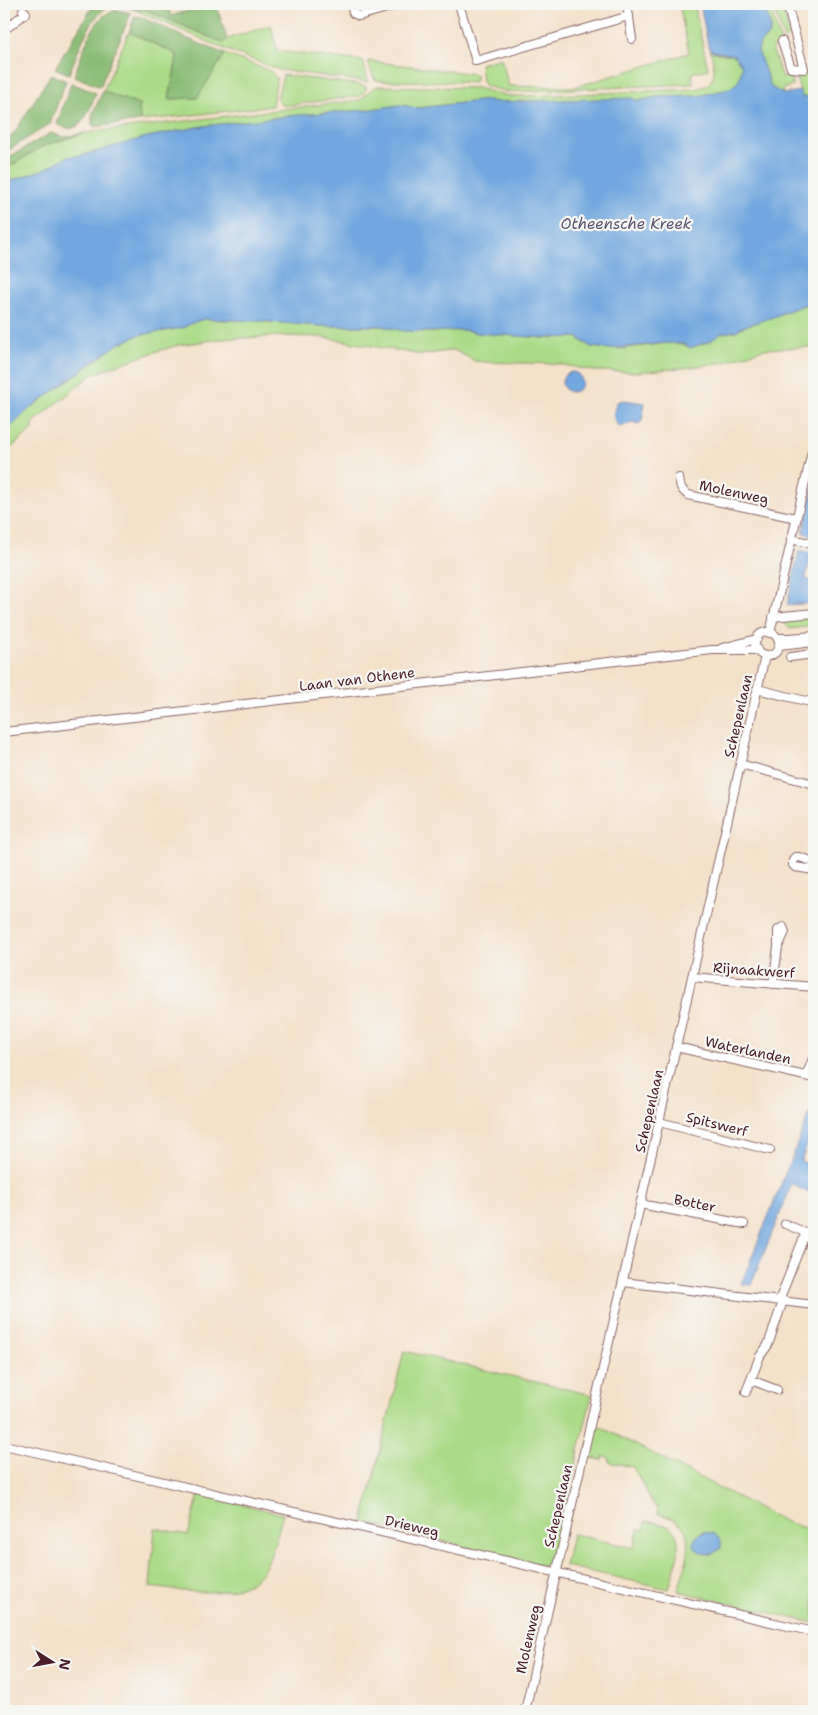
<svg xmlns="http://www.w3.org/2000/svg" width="818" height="1715" font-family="'Shantell Sans',sans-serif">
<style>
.green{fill:#acdb88;stroke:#7b7d5a;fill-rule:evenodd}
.forest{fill:#89bb74;stroke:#6a6d50}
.water{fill:#72a7df;stroke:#5e6385}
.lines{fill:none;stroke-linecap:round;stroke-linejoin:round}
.minor-casing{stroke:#866363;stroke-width:10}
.minor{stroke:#fff;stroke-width:8}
.labels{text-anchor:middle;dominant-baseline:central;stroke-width:4.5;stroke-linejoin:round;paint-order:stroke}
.street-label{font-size:14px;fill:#4a1f2b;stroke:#f6f6f2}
.water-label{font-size:15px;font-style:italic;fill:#5a5573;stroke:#f6f6f2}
</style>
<rect width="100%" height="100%" fill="#f6f6f2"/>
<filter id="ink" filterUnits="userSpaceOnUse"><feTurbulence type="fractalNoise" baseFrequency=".02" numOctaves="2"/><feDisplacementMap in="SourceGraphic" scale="10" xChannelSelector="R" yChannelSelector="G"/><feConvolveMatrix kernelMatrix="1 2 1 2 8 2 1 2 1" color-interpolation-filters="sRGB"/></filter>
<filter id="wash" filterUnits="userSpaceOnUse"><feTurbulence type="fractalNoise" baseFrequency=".0096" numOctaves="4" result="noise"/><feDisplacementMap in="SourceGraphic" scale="20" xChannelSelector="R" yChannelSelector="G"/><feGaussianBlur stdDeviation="1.12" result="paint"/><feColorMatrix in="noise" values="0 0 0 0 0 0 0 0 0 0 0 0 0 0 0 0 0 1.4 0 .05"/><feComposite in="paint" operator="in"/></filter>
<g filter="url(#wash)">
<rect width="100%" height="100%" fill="#f4e1ca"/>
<g class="green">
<path d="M679,4H694L708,69L692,73L693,84L508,92L485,86L482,81L480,64L501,58L509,86L575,87L689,53Z"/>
<path d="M764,4H769L781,42L772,48L782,78L790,76L793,86L782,89L783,94L771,87L758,51L760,43L769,35L771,28Z"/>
<path d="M773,4H782L789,35L784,40Z"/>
<path d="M141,8L224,43L227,39L271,25L277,51L363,61L368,82L280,70L227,50L140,12Z"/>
<path d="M129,32L175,53L177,57L169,99L197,98L225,54L270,71L277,78L272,106L140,121L139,105L103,91Z"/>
<path d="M710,48C715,55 726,54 734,55L742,66L739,81L729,89L698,96L657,97L637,101L495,102L488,100L418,108L400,105L385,107L365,110L299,115L203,126L147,137L84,155L67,157L45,169L4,183V170L43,146L85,133L360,100L373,88L378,86L477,88L509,96H529L695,89C721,84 714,68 710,48Z"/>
<path d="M368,61L476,74V80L473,82L380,81L374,79Z"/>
<path d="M814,69V96L802,97L795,75Z"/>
<path d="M283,75L362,85L366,86V90L360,96L283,106L277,99Z"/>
<path d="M814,304V347L763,349L725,362L692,367L636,372L594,371L559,364L485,362L475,361L454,350L422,355L322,337L284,336L221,339L179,345L158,351L117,365L90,376L32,424L34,428L4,454V434L29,409L118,344L139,335L183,328L192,323L204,319L258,321L319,326H381L404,331L431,332L465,330L478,333L545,338L577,337L584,343L619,349L667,343L684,344L690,348L710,341L722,333L736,331L742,327L773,317L804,305Z"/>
<path d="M814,616V626L790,629L784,623L783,619Z"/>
<path d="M404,1351L592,1395L554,1557L544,1566L363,1522Z"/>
<path d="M593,1423L786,1522L814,1531V1623L678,1591C683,1572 698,1539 679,1523C673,1518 664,1516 657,1513L658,1508L655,1507L633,1467L609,1462V1458L603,1456L602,1460L587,1457L586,1452ZM705,1532L714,1534L719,1550L712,1554L699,1551L701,1533Z"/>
<path d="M199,1494L283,1514C278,1531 274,1550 266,1566C247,1603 183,1591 150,1587L155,1528L188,1535Z"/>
<path d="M646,1521C652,1522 660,1523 665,1525C690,1534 673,1571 669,1589L565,1566L572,1534L634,1548L638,1529L644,1530Z"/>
</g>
<g class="forest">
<path d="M94,4H167L171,16L210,4H216L227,39L224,43L142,8L140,12C133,9 125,5 117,5C92,5 77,55 69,74L55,68Z"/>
<path d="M116,10L131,13L100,87L74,76C81,58 89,27 105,15C108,13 113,12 116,10Z"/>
<path d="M135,16L141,17L188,39L225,54L197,98L169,99L177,57L176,54L129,32Z"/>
<path d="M51,74L66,81L50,124L4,153V143L15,132Z"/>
<path d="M71,83L96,93C89,111 81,139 57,124Z"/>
<path d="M103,91L139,105L140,121L95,127L92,125V115Z"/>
<path d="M51,133L64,137L85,133L43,146L4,170V160Z"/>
</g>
<g class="water">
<path d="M700,4H764L771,28L769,34L760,43L758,51L771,87L783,94L800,91L802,97L814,96V304L803,305L773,317L742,327L736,331L722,333L710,341L690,348L684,344L667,343L608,349L591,347L577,337L545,338L478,333L465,330L431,332L404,331L381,326H319L258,321L204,319L192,323L183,328L139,335L118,344L29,409L4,434V183L45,169L67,157L84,155L147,137L203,126L299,115L365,110L385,107L400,105L418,108L488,100L495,102L632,98L638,101L657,97L698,96L729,89L739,81L742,66L734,55L712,51L708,45Z"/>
<circle cx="572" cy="382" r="10"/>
<path d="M623,400L645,403L642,421L639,424L632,422L621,427C611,421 613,412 617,402Z"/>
<path d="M814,482V536L803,533Z"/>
<path d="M799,550L811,553L806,579L814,582V603L787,605Z"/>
<path d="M814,1102V1127L801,1161L814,1166V1196L792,1184L751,1285L741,1284Z"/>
<path d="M705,1532L714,1534L721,1540V1548L712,1554C708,1554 702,1554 699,1551C688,1544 696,1534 705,1532Z"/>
</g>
</g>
<g filter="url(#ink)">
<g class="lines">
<g class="minor-casing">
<g id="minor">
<path d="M351,4L353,13L359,16L400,4"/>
<path d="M459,4L476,61L629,16"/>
<path d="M627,4L632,39"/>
<path d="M4,30L26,13L23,10"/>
<path d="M782,41L791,68L804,69L787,4"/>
<path d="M679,478C680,486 681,490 688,495L796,518"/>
<path d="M791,539L814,544"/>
<path d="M773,617L814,613"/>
<circle cx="767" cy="644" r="12"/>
<path d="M770,633L814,443"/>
<path d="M778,638H789L814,636"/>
<path d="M779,646L814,642"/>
<path d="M722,648L757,639"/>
<path d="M790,657L814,654"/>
<path d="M757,689L814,703"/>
<path d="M4,732L712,650H757"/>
<path d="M740,764L814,784"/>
<path d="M814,862L799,857H795L793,860V865L795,867L814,870"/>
<path d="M692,977L814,987"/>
<path d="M773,984L778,947L785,932L783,927L778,930V947"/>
<path d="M676,1047L814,1078"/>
<path d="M806,1076L814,1056"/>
<path d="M659,1122L770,1150"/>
<path d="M813,1134H814"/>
<path d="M640,1204L744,1224"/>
<path d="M785,1224L814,1236"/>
<path d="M623,1282L814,1305"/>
<path d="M779,1301L806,1232"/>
<path d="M751,1380L777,1390"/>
<path d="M746,1392L760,1356L768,1345L783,1301"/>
<path d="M4,1445L814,1632"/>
<path d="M525,1711L765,656"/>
</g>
</g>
<use href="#minor" class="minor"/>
</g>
</g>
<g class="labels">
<g class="street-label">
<text transform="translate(734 492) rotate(12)">Molenweg</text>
<text transform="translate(357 679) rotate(-7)">Laan van Othene</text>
<text transform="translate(738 716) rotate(-77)">Schepenlaan</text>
<text transform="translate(754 970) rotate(4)">Rijnaakwerf</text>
<text transform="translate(748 1050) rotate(12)">Waterlanden</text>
<text transform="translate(649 1111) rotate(-77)">Schepenlaan</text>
<text transform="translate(717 1124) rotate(14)">Spitswerf</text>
<text transform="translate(695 1203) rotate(11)">Botter</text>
<text transform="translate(558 1506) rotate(-77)">Schepenlaan</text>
<text transform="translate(412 1526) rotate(13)">Drieweg</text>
<text transform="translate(528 1639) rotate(-77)">Molenweg</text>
</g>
<g class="water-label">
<text x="626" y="224">Otheensche Kreek</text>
</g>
</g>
<rect width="818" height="1715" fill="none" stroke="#f6f6f2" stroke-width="20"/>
<g transform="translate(52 1662) rotate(101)" stroke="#f6f6f2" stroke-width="4" paint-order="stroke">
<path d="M0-4L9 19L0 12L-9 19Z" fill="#4a1f2b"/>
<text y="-8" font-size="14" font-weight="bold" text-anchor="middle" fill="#4a1f2b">N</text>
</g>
</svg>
